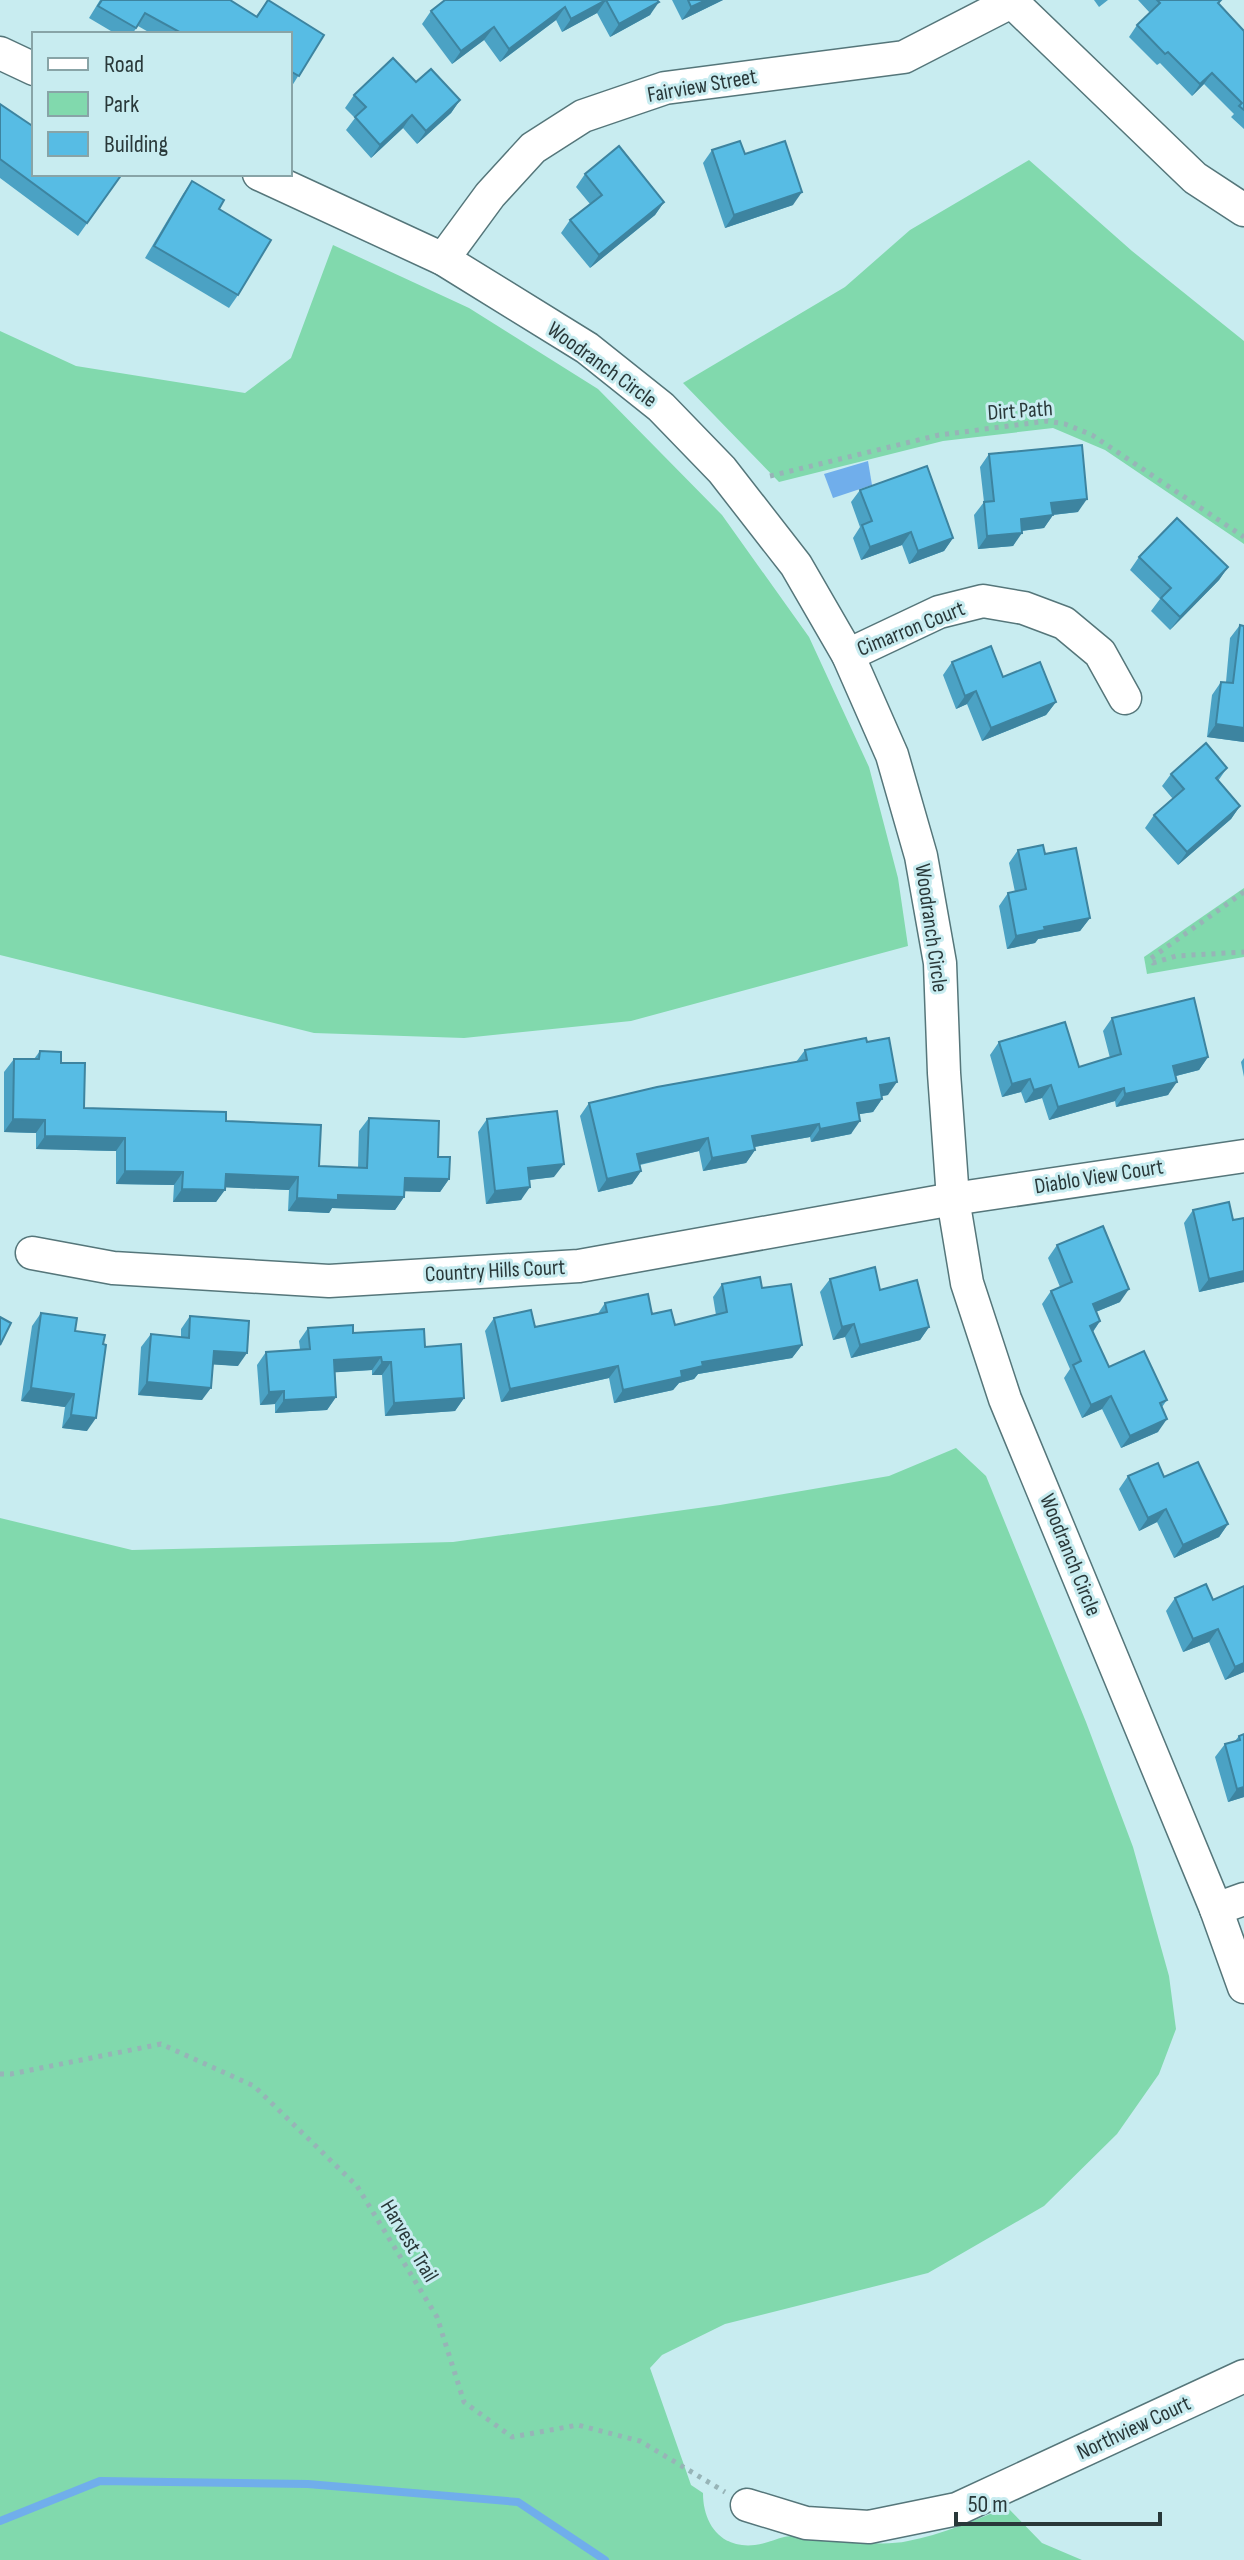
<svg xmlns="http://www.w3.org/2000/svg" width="1244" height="2560" font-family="'Sofia Sans Condensed',sans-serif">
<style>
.green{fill:#81d9ad}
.water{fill:#70aeeb}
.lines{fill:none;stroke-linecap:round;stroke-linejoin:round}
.stream{stroke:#70aeeb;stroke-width:8}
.street-casing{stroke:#55767a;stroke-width:35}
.path{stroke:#97b4b7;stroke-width:5;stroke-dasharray:4 6;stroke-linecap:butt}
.street{stroke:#fff;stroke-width:32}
.wall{fill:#4ba2c4}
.shaded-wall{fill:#3d84a0}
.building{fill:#57bce4;stroke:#3d84a0;stroke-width:2}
.labels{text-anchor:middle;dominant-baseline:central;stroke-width:6;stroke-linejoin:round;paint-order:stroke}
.street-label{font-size:22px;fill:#293839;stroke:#c8ecf0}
</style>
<rect width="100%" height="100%" fill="#c8ecf0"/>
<g class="green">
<path d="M1029,160L1132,251L1244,341V544L1105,450L1053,428L943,441L779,482L683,383L845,287L910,230Z"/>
<path d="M333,245L469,308L598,389L722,515L809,637L869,767L898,878L908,946L631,1021L464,1038L314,1033L0,955V331L76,366L245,393L291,358Z"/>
<path d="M1244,888V957L1147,974L1144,957Z"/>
<path d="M956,1448L986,1476L1086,1722L1133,1847L1169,1976L1176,2029L1159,2074L1117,2134L1044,2206L928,2273L725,2324L662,2355L650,2368L691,2485L703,2493C703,2524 721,2549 755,2545C767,2544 778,2537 791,2536C810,2535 832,2542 852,2542C870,2543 890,2545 908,2541C941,2535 975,2520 1007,2507L1042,2543L1082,2560H0V1518L132,1550L453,1542L720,1505L889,1476Z"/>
</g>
<path class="water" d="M868,461L872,485L833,498L824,474Z"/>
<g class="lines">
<path class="stream" d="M0,2521L100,2481L308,2484L518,2502L605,2560"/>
<g class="street-casing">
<g id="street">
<path d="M1010,0L1195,178L1244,210"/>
<path d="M0,53L34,69"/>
<path d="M259,174L443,259L587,348L661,407L722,470L796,565L848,655L892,755L921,856L940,963L944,1073L953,1199L967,1283L1005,1399L1216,1909L1244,1987"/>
<path d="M443,259L490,195L533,148L583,116L665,88L904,57L1011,2"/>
<path d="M848,655L939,612L983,601L1024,608L1064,623L1100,653L1125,698"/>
<path d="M32,1253L113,1268L329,1281L579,1266L953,1199L1244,1156"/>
<path d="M1216,1909L1244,1899"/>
<path d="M747,2505L806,2523L869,2527L957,2509L1244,2376"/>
</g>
</g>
<g class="path">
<path d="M770,476L939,435L1001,427L1047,421L1065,424L1092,435L1244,537"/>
<path d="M1244,892L1150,959L1153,963L1176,956L1244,952"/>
<path d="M0,2074H11L161,2044L254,2086L357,2186L437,2317L464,2402L512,2437L578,2425L640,2441L725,2492"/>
</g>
<use href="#street" class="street"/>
</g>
<g class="wall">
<path d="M100,0H230L256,16L268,0L324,35L290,89V34H152L138,26L132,34H116L89,18Z"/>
<path d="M445,0H657L650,15L610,37L597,13L562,32L556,20L500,62L484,40L452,64L422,24L431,11Z"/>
<path d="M672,0H723L682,20Z"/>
<path d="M1094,0H1108L1099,7Z"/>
<path d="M1138,0H1221L1219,4L1244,31V129L1231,117L1234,114L1204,84L1192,96L1160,63L1157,65L1129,37L1137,25L1150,13Z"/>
<path d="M416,82L460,100L451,113L417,144L403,128L371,158L346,130L355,118L345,108L354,95Z"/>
<path d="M0,104L34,174H122L78,236L0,178Z"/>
<path d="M712,150L745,154L793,205L725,228L703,163Z"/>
<path d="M585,174L664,202L655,215L590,268L561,233L570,220L590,204L576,187Z"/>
<path d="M192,181L219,209L238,295L229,308L145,258L183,194Z"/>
<path d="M989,454L1078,512L1053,515L1044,528L1022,531L1013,546L978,549L974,515L984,502L980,467Z"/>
<path d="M860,490L953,538L944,551L909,564L902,545L861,560L853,538L860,527L851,502Z"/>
<path d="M1139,557L1228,567L1219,580L1170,630L1151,611L1160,599L1130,570Z"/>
<path d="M1240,625L1244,742L1207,737L1212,695L1221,682H1226L1230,638Z"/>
<path d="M952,662L1003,677L1056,702L1046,715L982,741L967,704L956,709L943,675Z"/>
<path d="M1227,768L1218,781L1240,806L1231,819L1178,865L1145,828L1154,815L1173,799L1162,786L1171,774Z"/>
<path d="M1018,850L1045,854L1090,918L1080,931L1038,939L1035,943L1007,949L999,906L1008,893L1015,892L1009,863Z"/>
<path d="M1112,1018L1208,1057L1199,1070L1176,1076L1168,1095L1116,1107L1115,1101L1049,1120L1042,1098L1025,1103L1021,1092L1002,1097L990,1055L999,1042L1079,1067L1110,1058L1103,1031Z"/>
<path d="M805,1050L888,1095L882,1096V1099L873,1112L859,1114L851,1134L811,1142L810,1137L754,1147L755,1150L746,1163L703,1171L699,1151L640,1165L641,1171L632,1184L598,1192L580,1116L589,1103L796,1062Z"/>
<path d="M40,1051L61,1063L84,1108L226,1121L319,1166L358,1168L359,1131L369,1118L438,1157L449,1179L440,1192L404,1191V1197L395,1210L332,1208L329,1213L288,1211L289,1190L226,1187L216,1202H173L174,1185L116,1184V1151L36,1149V1133L4,1132V1072L14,1059H34Z"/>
<path d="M1244,1058V1077L1241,1062Z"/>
<path d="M487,1119L554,1177L530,1180L521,1200L486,1204L478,1132Z"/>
<path d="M1193,1210L1244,1282L1199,1292L1184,1223Z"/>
<path d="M1057,1245L1120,1302L1096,1312L1100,1321L1093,1332L1109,1367L1167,1400L1162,1407L1158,1432L1121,1448L1102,1409L1082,1418L1064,1378L1070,1369L1042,1304L1051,1291L1060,1287L1048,1258Z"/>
<path d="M830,1279L880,1290L929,1327L920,1340L851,1358L845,1337L833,1340L820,1292Z"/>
<path d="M722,1284L762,1288L802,1345L792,1358L698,1374L694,1379L679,1383L673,1390L614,1403L609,1378L501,1402L485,1331L494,1318L535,1327L597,1315L605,1303L652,1314L675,1325L716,1315L713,1297Z"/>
<path d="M41,1313L75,1331L87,1431L62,1428L65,1407L21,1401L32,1326Z"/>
<path d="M190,1316L238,1366L213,1364L202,1400L138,1395L141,1347L151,1334L181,1337V1329Z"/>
<path d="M308,1328L353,1333L425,1347L464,1398L455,1411L385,1416L382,1375H372V1370L335,1372L336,1397L327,1410L275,1413V1404L260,1405L257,1365L266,1352L300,1349L299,1341Z"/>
<path d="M1128,1476L1164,1477L1228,1524L1219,1537L1174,1558L1157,1522L1139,1531L1119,1489Z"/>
<path d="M1244,1586V1672L1225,1680L1209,1642L1183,1652L1166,1611L1175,1598L1213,1600Z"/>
<path d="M1244,1734V1797L1228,1802L1215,1757L1225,1744L1235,1741L1239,1736Z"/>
</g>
<g class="shaded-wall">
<path d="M606,0L597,13L562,32L571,19Z"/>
<path d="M706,0H723L682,20L691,7Z"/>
<path d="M659,2L650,15L610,37L619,24Z"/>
<path d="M565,7L556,20L500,62L509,49Z"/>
<path d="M494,27L484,40L452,64L461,51Z"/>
<path d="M1212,73L1204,84L1192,96L1200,84Z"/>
<path d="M460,100L451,113L417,144L426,131Z"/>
<path d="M412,115L403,128L371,158L380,145Z"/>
<path d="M802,192L793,205L725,228L734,215Z"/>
<path d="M664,202L655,215L590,268L599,255Z"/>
<path d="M1087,499L1078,512L1042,516L1051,503Z"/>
<path d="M1053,515L1044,528L1012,532L1021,519Z"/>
<path d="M911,532L902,545L861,560L870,547Z"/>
<path d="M1022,533L1013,546L978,549L987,536Z"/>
<path d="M953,538L944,551L909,564L918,551Z"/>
<path d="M1228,567L1219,580L1170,630L1180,617Z"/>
<path d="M976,691L967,704L956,709L965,696Z"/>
<path d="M1056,702L1046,715L982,741L991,728Z"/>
<path d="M1216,724L1244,728V742L1207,737Z"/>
<path d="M1240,806L1231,819L1178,865L1187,852Z"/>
<path d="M1090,918L1080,931L1038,939L1035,943L1007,949L1016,936L1044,927Z"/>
<path d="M1208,1057L1199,1070L1164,1079L1173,1066Z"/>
<path d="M1030,1079L1021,1092L1002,1097L1012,1084Z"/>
<path d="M897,1082L888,1095L871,1098L880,1085Z"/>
<path d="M1177,1082L1168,1095L1116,1107L1125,1094Z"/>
<path d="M1051,1085L1042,1098L1025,1103L1034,1090Z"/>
<path d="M1124,1088L1115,1101L1049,1120L1058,1107Z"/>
<path d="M882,1099L873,1112L848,1116L857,1103Z"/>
<path d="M13,1119L45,1120L36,1133L4,1132Z"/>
<path d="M860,1121L851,1134L811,1142L820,1129Z"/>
<path d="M819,1124L810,1137L743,1149L752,1136Z"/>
<path d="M45,1136L125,1138L116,1151L36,1149Z"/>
<path d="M708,1138L699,1151L628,1167L637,1154Z"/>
<path d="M755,1150L746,1163L703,1171L712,1158Z"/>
<path d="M564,1164L554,1177L519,1181L528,1168Z"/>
<path d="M125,1171L183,1172L174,1185L116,1184Z"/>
<path d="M641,1171L632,1184L598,1192L607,1179Z"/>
<path d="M226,1174L298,1177L289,1190L217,1187Z"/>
<path d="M405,1178L449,1179L440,1192L395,1191Z"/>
<path d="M530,1187L521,1200L486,1204L495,1191Z"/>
<path d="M182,1189L225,1190L216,1202H173Z"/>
<path d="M338,1195L404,1197L395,1210L332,1208L329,1213L288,1211L297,1198Z"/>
<path d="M1244,1271V1282L1199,1292L1209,1279Z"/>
<path d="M1129,1289L1120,1302L1083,1317L1093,1304Z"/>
<path d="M1100,1321L1091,1334L1090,1326Z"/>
<path d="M854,1324L845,1337L833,1340L842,1327Z"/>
<path d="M929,1327L920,1340L851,1358L860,1345Z"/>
<path d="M802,1345L792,1358L698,1374L694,1379L679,1383L673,1390L614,1403L623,1390L681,1371L702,1362Z"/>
<path d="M214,1351L247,1353L238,1366L205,1364Z"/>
<path d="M381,1357L372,1370L325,1373L334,1360Z"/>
<path d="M382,1362H391L382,1375H372Z"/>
<path d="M618,1366L609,1378L501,1402L510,1389Z"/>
<path d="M147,1382L211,1388L202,1400L138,1395Z"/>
<path d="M31,1388L74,1394L65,1407L21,1401Z"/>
<path d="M284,1391L275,1404L260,1405L269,1392Z"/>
<path d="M1111,1396L1102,1409L1082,1418L1091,1405Z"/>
<path d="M336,1397L327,1410L275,1413L284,1400Z"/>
<path d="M464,1398L455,1411L385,1416L394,1403Z"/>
<path d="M71,1415L96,1418L87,1431L62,1428Z"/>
<path d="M1167,1419L1158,1432L1121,1448L1130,1436Z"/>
<path d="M1166,1509L1157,1522L1139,1531L1148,1518Z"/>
<path d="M1228,1524L1219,1537L1174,1558L1183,1545Z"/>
<path d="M1218,1629L1209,1642L1183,1652L1193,1639Z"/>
<path d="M1244,1663V1672L1225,1680L1235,1667Z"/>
<path d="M1244,1787V1797L1228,1802L1237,1789Z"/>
</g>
<g class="building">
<path d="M102,0H230L257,17L268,0L324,35L299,76L290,71V34H183L145,13L136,28L98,6Z"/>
<path d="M445,0H657L659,2L619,24L606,0L571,19L565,7L509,49L494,27L461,51L431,11Z"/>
<path d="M688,0H706L691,7Z"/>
<path d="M1157,0H1221L1218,3L1244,31V110L1239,106L1242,103L1212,73L1200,84L1168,52L1165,54L1137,25L1160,3Z"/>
<path d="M393,58L416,82L431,69L460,100L426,131L412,115L380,145L355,117L366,107L354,95Z"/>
<path d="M0,104L34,127V174H122L87,223L0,159Z"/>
<path d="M740,141L745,154L785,141L802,192L734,215L712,150Z"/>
<path d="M619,146L664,202L599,255L570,220L602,195L585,174Z"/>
<path d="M192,181L224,200L219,209L271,240L238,295L154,246Z"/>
<path d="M1082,445L1087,499L1051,503L1053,515L1021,519L1022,533L987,536L984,502L994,501L989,454Z"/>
<path d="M927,466L953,538L918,551L911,532L870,547L862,525L872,521L860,490Z"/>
<path d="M1177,518L1228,567L1180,617L1161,598L1171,588L1139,557Z"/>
<path d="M1240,625L1244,626V728L1216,724L1221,682L1233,683Z"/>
<path d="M991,646L1003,677L1040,662L1056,702L991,728L976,691L965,696L952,662Z"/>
<path d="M1206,743L1227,768L1216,778L1240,806L1187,852L1154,815L1184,789L1171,774Z"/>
<path d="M1043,845L1045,854L1076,848L1090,918L1044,927L1045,930L1016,936L1008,893L1026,889L1018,850Z"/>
<path d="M1194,998L1208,1057L1173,1066L1177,1082L1125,1094L1124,1088L1058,1107L1051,1085L1034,1090L1030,1079L1012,1084L999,1042L1065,1022L1079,1067L1121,1054L1112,1018Z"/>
<path d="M866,1038L867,1042L889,1038L897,1082L880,1085L882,1099L857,1103L860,1121L820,1129L819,1124L752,1136L755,1150L712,1158L708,1138L637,1154L641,1171L607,1179L589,1103L657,1087L807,1060L805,1050Z"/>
<path d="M40,1051L61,1052V1063H85L84,1108L226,1112V1121L321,1125L319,1166L367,1168L369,1118L439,1121L438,1157H450L449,1179L405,1178L404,1197L338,1195V1200L297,1198L298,1177L226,1174L225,1190L182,1189L183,1172L125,1171V1138L45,1136V1120L13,1119L14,1059H39Z"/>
<path d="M557,1111L564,1164L528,1168L530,1187L495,1191L487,1119Z"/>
<path d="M1229,1202L1233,1220L1244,1218V1271L1209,1279L1193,1210Z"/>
<path d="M1103,1226L1129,1289L1093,1304L1100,1321L1090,1326L1109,1367L1144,1351L1167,1400L1160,1403L1167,1419L1130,1436L1111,1396L1091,1405L1073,1365L1081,1361L1051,1291L1072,1282L1057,1245Z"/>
<path d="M875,1267L880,1290L917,1280L929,1327L860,1345L854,1324L842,1327L830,1279Z"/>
<path d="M760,1277L762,1288L791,1284L802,1345L702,1362L703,1366L681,1371L682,1377L623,1390L618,1366L510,1389L494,1318L531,1310L535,1327L607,1312L605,1303L648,1294L652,1314L671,1310L675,1325L727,1312L722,1284Z"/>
<path d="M41,1313L77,1318L75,1331L105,1335L103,1344L106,1345L96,1418L71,1415L74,1394L31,1388Z"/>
<path d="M190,1316L249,1321L247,1353L214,1351L211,1388L147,1382L151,1334L189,1338Z"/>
<path d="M0,1317L11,1323L0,1345Z"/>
<path d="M353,1325V1333L424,1329L425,1347L461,1344L464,1398L394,1403L391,1362H382L381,1357L334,1360L336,1397L284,1400V1391L269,1392L266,1352L310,1349L308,1328Z"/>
<path d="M1198,1462L1228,1524L1183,1545L1166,1509L1148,1518L1128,1476L1158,1463L1164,1477Z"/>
<path d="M1206,1584L1213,1600L1244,1586V1663L1235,1667L1218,1629L1193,1639L1175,1598Z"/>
<path d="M1244,1734V1787L1237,1789L1225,1744L1240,1740L1239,1736Z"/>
</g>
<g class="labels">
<g class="street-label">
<text transform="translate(702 86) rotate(-10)">Fairview Street</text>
<text transform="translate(602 365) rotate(36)">Woodranch Circle</text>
<text transform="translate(1020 411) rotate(-4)">Dirt Path</text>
<text transform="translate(911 629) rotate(-22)">Cimarron Court</text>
<text transform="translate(931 928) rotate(82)">Woodranch Circle</text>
<text transform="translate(1099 1177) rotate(-9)">Diablo View Court</text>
<text transform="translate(495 1271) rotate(-3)">Country Hills Court</text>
<text transform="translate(1070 1555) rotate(68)">Woodranch Circle</text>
<text transform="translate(409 2241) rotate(59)">Harvest Trail</text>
<text transform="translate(1134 2428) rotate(-25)">Northview Court</text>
</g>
</g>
<rect x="32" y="32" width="260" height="144" fill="#c8ecf0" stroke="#88a4a7" stroke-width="2"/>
<rect x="48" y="58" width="40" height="12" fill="#ffffff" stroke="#88a4a7" stroke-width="2"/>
<text x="104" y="72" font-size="24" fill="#293839">Road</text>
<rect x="48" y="92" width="40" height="24" fill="#81d9ad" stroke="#88a4a7" stroke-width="2"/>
<text x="104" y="112" font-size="24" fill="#293839">Park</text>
<rect x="48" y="132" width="40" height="24" fill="#57bce4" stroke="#88a4a7" stroke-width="2"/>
<text x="104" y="152" font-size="24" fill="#293839">Building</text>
<path d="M956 2512v12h204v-12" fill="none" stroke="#293839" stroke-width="4"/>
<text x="968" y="2512" font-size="24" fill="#293839" stroke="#c8ecf0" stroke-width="6" paint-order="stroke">50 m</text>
</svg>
